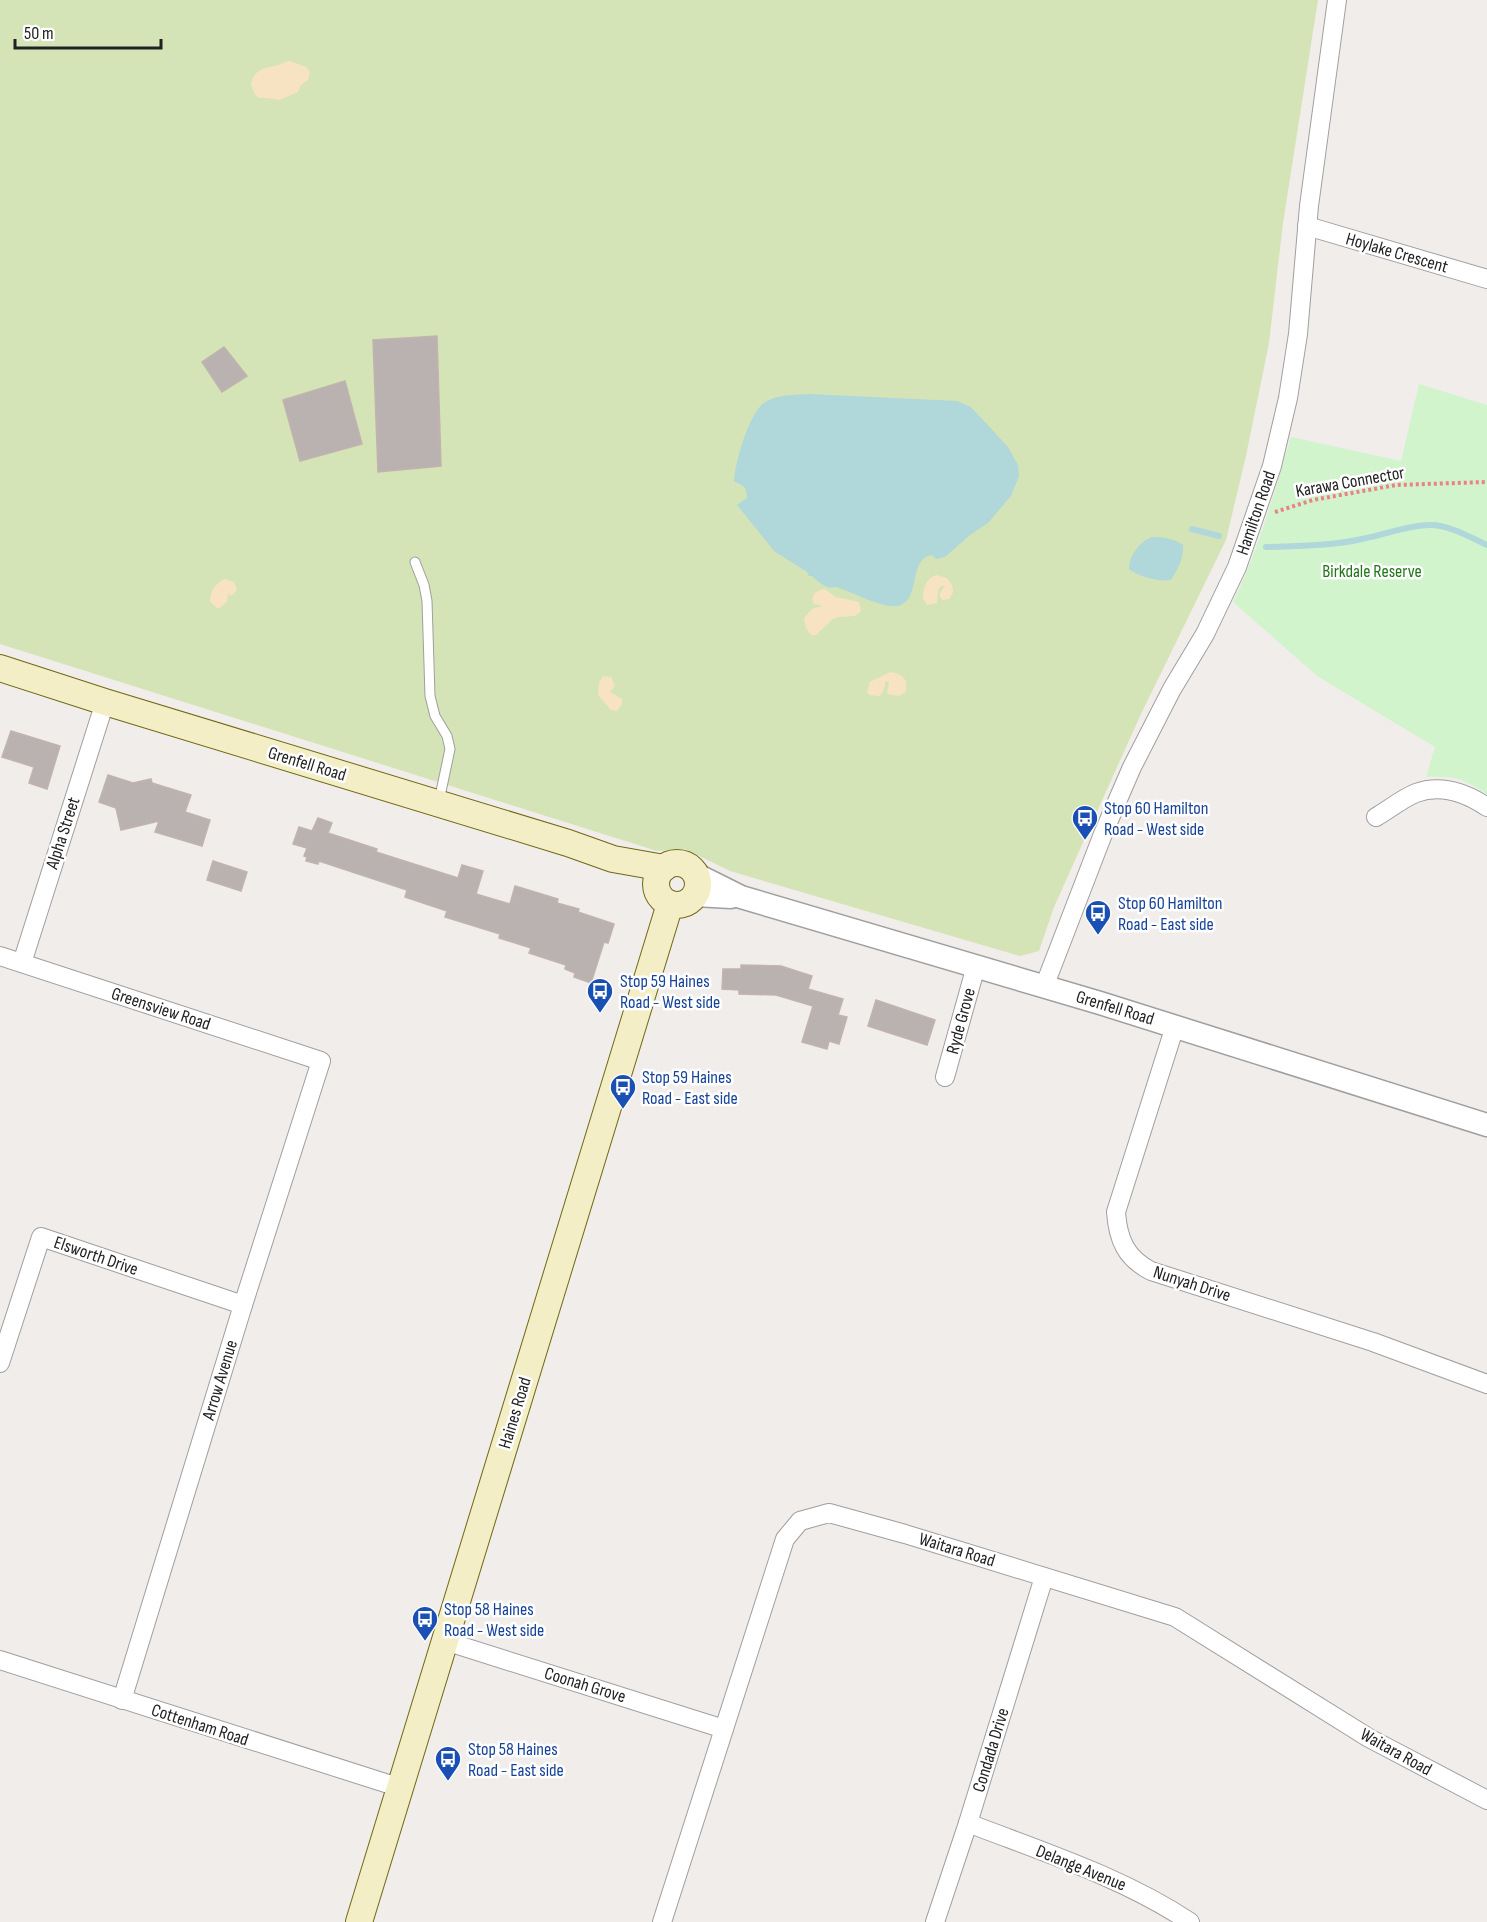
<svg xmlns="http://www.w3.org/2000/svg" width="1487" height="1922" font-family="'Sofia Sans Condensed',sans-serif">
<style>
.grass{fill:#d5e4b6}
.sand{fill:#f7e3c2}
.park{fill:#d1f4cd}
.water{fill:#b0d7d9}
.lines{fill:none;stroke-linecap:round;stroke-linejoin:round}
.stream{stroke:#b0d7d9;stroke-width:6}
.building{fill:#bab2b0;stroke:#c1b3ae;stroke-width:1.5}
.service-casing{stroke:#9f9f9f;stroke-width:11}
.minor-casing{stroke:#9f9f9f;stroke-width:20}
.tertiary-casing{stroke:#9f9f9f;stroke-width:25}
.secondary-casing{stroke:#6f6913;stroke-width:28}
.path{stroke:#ea8188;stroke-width:4;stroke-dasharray:3 3;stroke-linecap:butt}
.service{stroke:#fff;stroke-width:9}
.minor{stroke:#fff;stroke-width:18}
.tertiary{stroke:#fff;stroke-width:22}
.secondary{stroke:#f3eec5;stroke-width:26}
.labels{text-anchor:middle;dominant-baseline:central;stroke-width:5;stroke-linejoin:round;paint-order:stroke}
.street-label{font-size:18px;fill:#222;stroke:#fff}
.park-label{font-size:18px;fill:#22761a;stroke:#fff}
.transit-label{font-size:18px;fill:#164399;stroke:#fff;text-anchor:start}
</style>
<rect width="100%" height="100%" fill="#f1edea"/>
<path class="grass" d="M0,0H1318L1283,223L1269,343L1246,456L1226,540L1141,714L1054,907L1039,951L1020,956L730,871L685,849L657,851L0,644Z"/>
<g class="sand">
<path d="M290,61L306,67L310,72L308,80L301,85L298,92L279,100C263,95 256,105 251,83C255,70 263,68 275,66C280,65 284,62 290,61Z"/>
<path d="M936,575L947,578C953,585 956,592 949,599L943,600L940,597V593L945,586H941L938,590L937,603L927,605L923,599C923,589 926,578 936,575Z"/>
<path d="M224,579L234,582L237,590L231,596L228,594L227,602L218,609L210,602C210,590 215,585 224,579Z"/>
<path d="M822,589L826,590L836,597L859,602L861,611L855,616L838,617L833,619L816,635H811L806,628L804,618L812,609L823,606L814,604L812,599L815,593Z"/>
<path d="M890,672C898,673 902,675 906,681V692L899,696L887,694L889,682L888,681L885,682V687L880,696L870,695L867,692L870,682Z"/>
<path d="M603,676L611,677L615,686L610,692L622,699V704L617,711L611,710L598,695L599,683Z"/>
</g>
<path class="park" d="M1419,384L1487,405V795C1465,778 1452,776 1426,777L1435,747L1317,676L1233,602C1259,549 1274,493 1291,437L1401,461Z"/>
<g class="water">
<path d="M810,394L957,401L971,407L1008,447L1018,465L1019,476L1011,496L988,523L970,535L945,557L936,559L932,555C909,559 920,593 903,604C888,613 852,591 836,587C833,587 830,588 827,587C822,585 816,580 812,576H809L807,572L774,551L737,505L747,498C747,486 743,486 734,481C735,463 749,413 764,403C776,394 795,395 810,394Z"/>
<path d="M1152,537C1164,537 1173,538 1183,545C1184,559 1178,568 1171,580C1159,582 1139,577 1129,569C1129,556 1140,541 1152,537Z"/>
</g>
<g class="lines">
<g class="stream">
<path d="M1192,529L1219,536"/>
<path d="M1266,547C1298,546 1331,546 1362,539C1385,535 1407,525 1430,525C1449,525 1470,537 1487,545"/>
</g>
</g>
<g class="building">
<path d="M437,336L441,466L378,472L373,340Z"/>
<path d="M224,347L247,376L222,392L202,362Z"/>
<path d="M345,381L362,444L300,461L283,400Z"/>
<path d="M11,731L60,746L47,789L29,783L34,767L2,757Z"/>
<path d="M108,775L133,783L151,779L152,783L191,795L185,812L210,820L202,846L155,832L159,821L121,830L116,808L99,802Z"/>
<path d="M318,818L332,823L328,833L377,849L376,852L458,878L462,865L483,871L476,894L510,904L515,886L558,899L557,903L579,909L578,912L614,924L608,943L604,942L591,983L574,977L575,973L565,969L566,965L529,953L531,948L499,938L500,934L445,917L447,911L405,897L407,890L319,861L318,864L306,861L307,857L304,856L307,848L293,844L299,827L312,831Z"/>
<path d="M213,861L247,872L241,891L207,880Z"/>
<path d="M741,965L781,966L812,976L808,989L843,999L838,1015L847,1017L839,1044L829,1041L827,1049L802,1042L813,1006L776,995L739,994V990L722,989L723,969H741Z"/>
<path d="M876,1000L935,1020L927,1045L868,1026Z"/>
</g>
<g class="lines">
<g class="service-casing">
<path id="service" d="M415,562L424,585L427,601L430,696L435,716L447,736L450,749L439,801"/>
</g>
<g class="minor-casing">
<g id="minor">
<path d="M1307,226L1487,279"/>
<path d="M1376,817C1388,810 1403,798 1416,793C1441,784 1466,793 1487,807"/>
<path d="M0,956L321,1061L243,1305L122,1700"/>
<path d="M22,963L105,702"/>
<path d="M1044,987L1103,834L1132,767L1172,689L1205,634L1237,567L1272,466L1288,398L1298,334L1309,206L1337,0"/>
<path d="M1175,1026L1116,1212C1118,1240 1126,1258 1151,1271L1373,1342L1487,1384"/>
<path d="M945,1077L976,966"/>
<path d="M0,1363L41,1237L243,1305"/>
<path d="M445,1641L724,1729"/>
<path d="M0,1660L401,1788"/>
<path d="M968,1823C1043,1852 1122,1877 1190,1922"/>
<path d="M662,1922L785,1539L800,1521L829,1513L905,1534L1175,1617L1369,1738L1487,1800"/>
<path d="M935,1922L968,1823L1044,1577"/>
</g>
</g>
<g class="tertiary-casing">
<g id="tertiary">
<path d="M697,875L741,897L1100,1003L1487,1125"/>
<path d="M695,895L731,897"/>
</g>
</g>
<g class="secondary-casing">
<g id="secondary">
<path d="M0,668L105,702L568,843L613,859L664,868"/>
<circle cx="677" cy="884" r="21"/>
<path d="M359,1922L670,904"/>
</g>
</g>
<path class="path" d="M1275,512L1313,500L1396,485L1487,482"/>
<use href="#service" class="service"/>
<use href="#minor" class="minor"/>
<use href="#tertiary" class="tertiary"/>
<use href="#secondary" class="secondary"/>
</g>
<defs>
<g id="bus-pin" transform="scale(1.35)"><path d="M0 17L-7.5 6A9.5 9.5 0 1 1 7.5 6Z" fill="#1a4fb4" stroke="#fff"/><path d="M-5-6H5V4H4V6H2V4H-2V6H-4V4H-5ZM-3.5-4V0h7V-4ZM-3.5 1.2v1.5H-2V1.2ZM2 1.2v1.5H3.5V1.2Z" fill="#fff"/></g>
</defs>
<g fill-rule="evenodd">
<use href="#bus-pin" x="1085" y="818"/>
<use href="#bus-pin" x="1098" y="913"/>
<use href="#bus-pin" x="600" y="991"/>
<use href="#bus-pin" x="623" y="1087"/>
<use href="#bus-pin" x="425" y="1619"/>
<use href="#bus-pin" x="448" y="1759"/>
</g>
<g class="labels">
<g class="street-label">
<text transform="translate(1397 253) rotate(16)">Hoylake Crescent</text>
<text transform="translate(1350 482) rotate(-10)">Karawa Connector</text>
<text transform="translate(1256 513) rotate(-71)">Hamilton Road</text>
<text transform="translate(307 764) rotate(17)">Grenfell Road</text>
<text transform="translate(63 833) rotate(-72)">Alpha Street</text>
<text transform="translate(1115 1008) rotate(17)">Grenfell Road</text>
<text transform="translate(161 1009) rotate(18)">Greensview Road</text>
<text transform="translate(961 1021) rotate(-75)">Ryde Grove</text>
<text transform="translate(96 1256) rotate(19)">Elsworth Drive</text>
<text transform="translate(1192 1284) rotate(18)">Nunyah Drive</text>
<text transform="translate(220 1380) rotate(-73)">Arrow Avenue</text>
<text transform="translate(515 1413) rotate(-73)">Haines Road</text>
<text transform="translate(957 1550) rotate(17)">Waitara Road</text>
<text transform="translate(585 1685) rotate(17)">Coonah Grove</text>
<text transform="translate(200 1725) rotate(18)">Cottenham Road</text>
<text transform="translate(991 1750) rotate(-73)">Condada Drive</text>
<text transform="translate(1396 1752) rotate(29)">Waitara Road</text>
<text transform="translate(1081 1868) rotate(22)">Delange Avenue</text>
</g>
<g class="park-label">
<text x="1372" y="571">Birkdale Reserve</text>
</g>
<g class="transit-label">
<text x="1104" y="808">Stop 60 Hamilton<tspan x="1104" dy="21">Road - West side</tspan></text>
<text x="1118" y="903">Stop 60 Hamilton<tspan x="1118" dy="21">Road - East side</tspan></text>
<text x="620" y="981">Stop 59 Haines<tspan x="620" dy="21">Road - West side</tspan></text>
<text x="642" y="1077">Stop 59 Haines<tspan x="642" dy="21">Road - East side</tspan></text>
<text x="444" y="1609">Stop 58 Haines<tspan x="444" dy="21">Road - West side</tspan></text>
<text x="468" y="1749">Stop 58 Haines<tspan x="468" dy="21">Road - East side</tspan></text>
</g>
</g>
<path d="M15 39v9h146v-9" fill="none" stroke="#222222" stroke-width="3"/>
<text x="24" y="39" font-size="18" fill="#222222" stroke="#ffffff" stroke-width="4.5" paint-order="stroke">50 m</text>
</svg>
